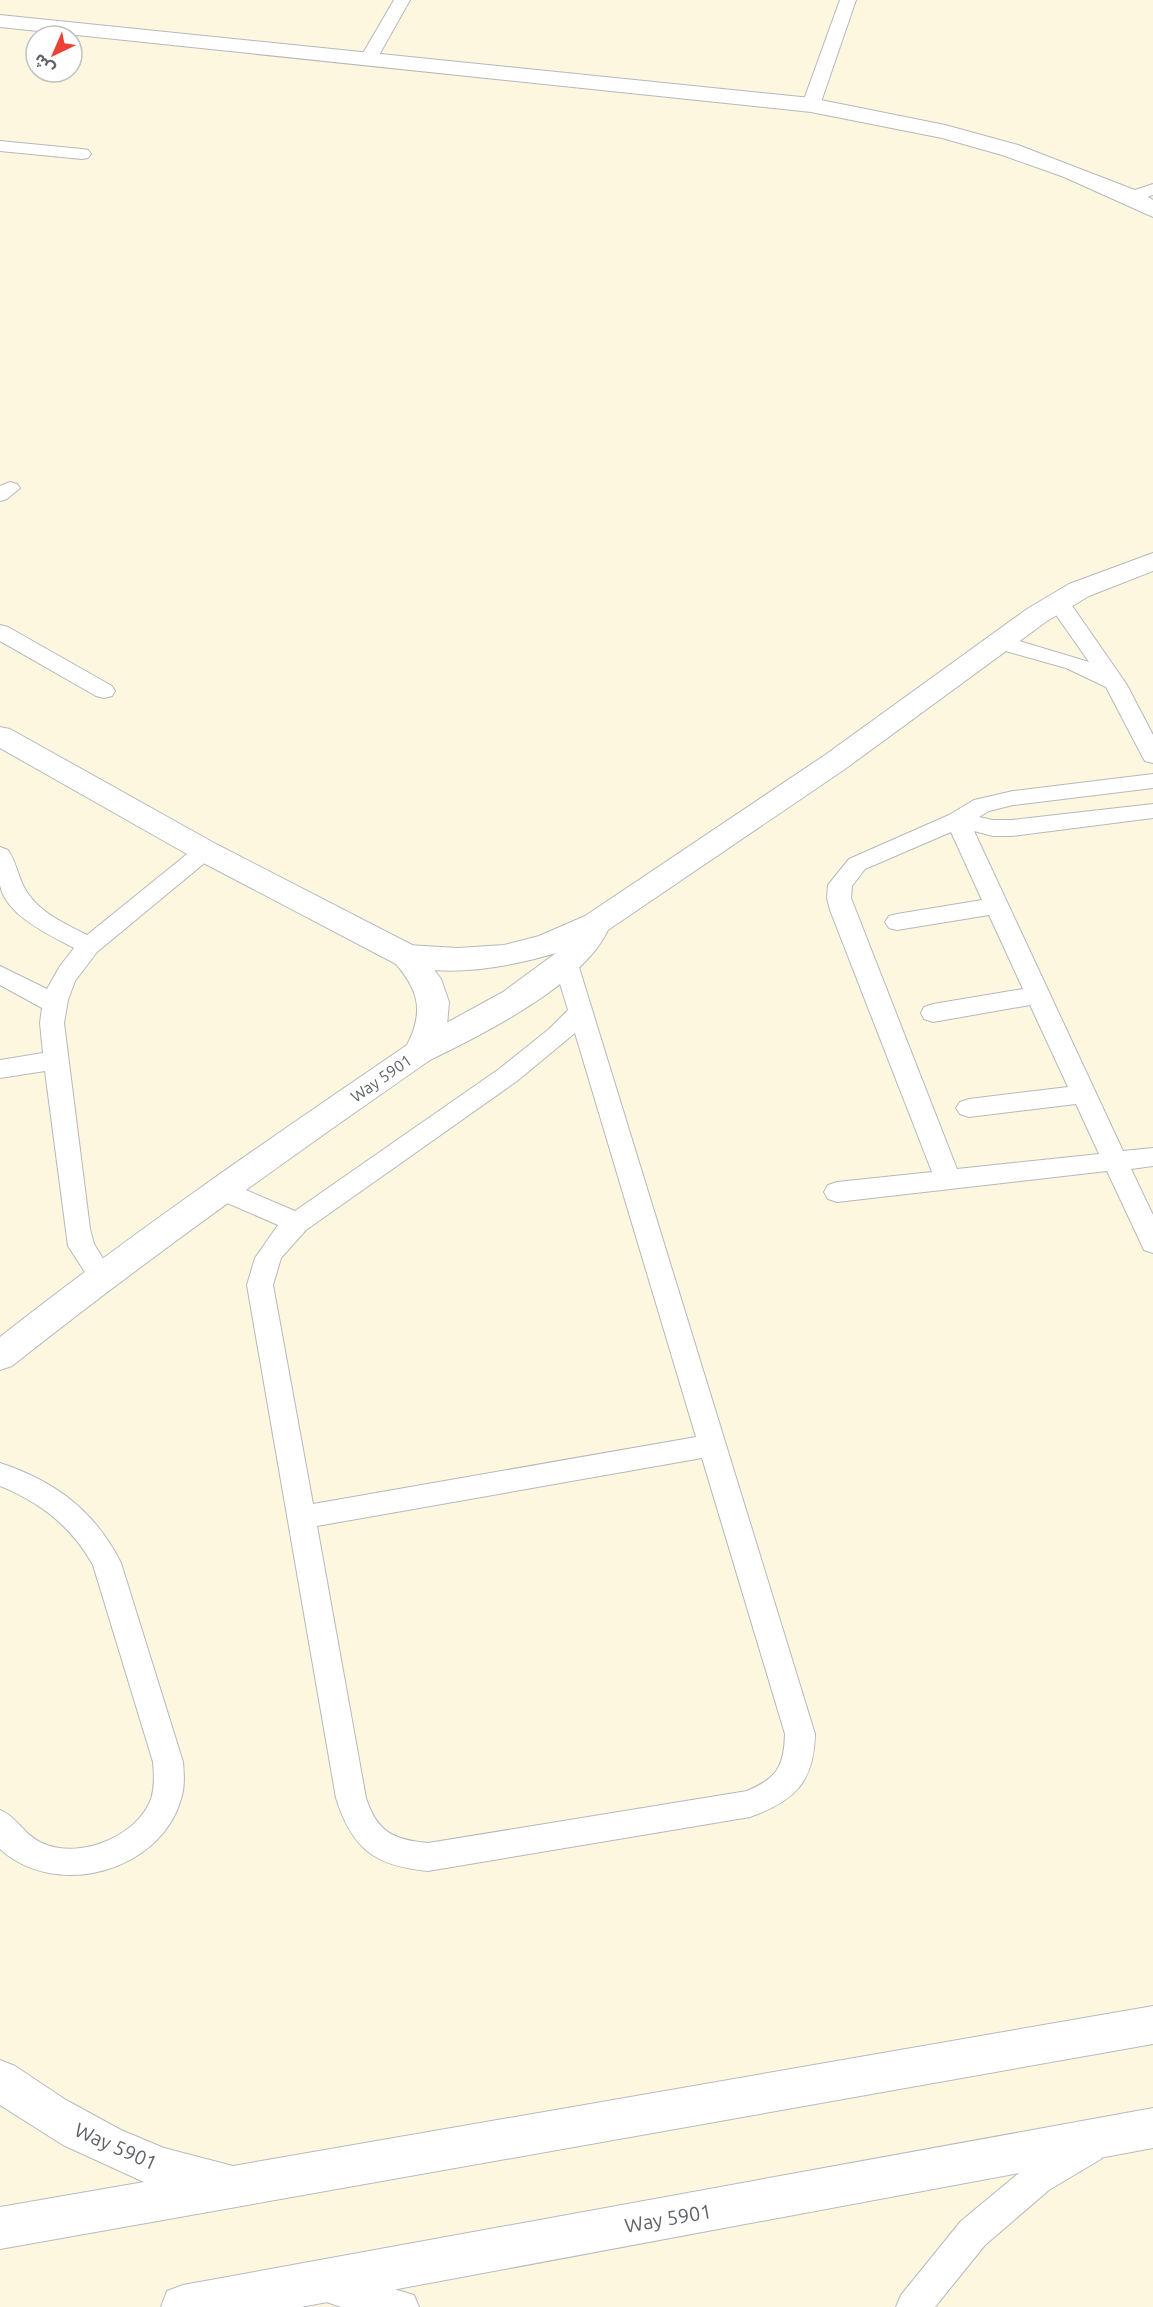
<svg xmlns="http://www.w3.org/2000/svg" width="1153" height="2307" font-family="Ubuntu,'Noto Sans Arabic',sans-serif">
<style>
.commercial{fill:#fef7e0;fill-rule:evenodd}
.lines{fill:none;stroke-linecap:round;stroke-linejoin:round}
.lane-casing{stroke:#b5b8bc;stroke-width:2}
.street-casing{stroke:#b5b8bc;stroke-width:2}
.secondary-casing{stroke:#b6babf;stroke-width:2}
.lane{fill:#fff;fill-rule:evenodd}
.street{fill:#fff;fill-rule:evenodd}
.secondary{fill:#fff;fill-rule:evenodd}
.labels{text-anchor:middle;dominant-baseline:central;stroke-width:4.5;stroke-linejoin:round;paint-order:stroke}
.street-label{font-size:16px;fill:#5f6368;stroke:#fff}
.near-street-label{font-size:20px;fill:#5f6368;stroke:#fff}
</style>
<rect width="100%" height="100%" fill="#f1efe8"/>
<path class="commercial" d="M0,0H1153V2307H0ZM36,36H72V72H36Z"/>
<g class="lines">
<g class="lane-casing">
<g id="lane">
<path d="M394,0H410L374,64H362L359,60Z"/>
<path d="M840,0H856L820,105L817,109H805L802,105Z"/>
<path d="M0,141L82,149L88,150L91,154L88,158L82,159L0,151Z"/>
<path d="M1153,184V195L1132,202L1126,201L1123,197L1126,193Z"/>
<path d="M10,482L17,484L20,488L7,499L0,501V486Z"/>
<path d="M1058,596L1066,597L1127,685L1153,735V763L1145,761L1142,756L1106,687L1066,668L991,647L988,642L991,637L999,635L1089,662L1047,602L1050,597Z"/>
<path d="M0,625L8,627L112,686L115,691L112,696L104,698L96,696L0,641Z"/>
<path d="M1153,774V788L1013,805L989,811L979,817L993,820H1012L1153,804V818L1012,836H993L974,831L1123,1151L1153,1148V1166L1131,1169L1153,1215V1253L1144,1250L1107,1171L837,1202L828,1199L824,1192L828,1185L837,1182L932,1172L830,910L827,898L828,885L849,859L949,815L974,800L1013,791ZM951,832L982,900L897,914L889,916L885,922L889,928L897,930L989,915L1023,989L933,1004L924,1007L921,1013L924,1019L933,1022L1030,1005L1068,1087L969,1099L960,1102L956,1108L960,1114L969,1117L1076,1104L1099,1154L957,1169L851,898L852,886L865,869Z"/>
<path d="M205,843L213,846L217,851L213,856L97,952L75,981L68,1000L64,1023L90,1229L94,1244L114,1276L110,1283L101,1286L92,1283L68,1246L45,1071L0,1078V1060L43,1053L40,1023L42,1008L0,985V966L47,989L60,966L74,948C50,935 5,915 0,885C0,873 0,859 0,847L8,850C17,863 18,879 27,892C40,913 66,924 87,935L197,846Z"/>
<path d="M566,956L574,958L578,964L815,1734C814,1783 794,1801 750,1817L428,1871C375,1866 352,1849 336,1798L247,1285L255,1258L278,1225L211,1196L207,1189L211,1182L220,1179L295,1211L499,1069L549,1029L568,1010L554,964L558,958ZM575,1033L696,1437L313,1504L273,1285L281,1258L306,1230L517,1081ZM702,1458L785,1734C784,1767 777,1778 747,1791L428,1843C394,1840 377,1832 366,1798L317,1526Z"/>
<path d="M0,1463C55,1481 95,1511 121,1563L183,1762C184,1774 185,1787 181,1799C160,1872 56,1900 0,1849V1810C18,1817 25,1838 47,1845C83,1858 137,1836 151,1799C155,1787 154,1774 153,1762L93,1565C72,1527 40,1502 0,1486Z"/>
<path d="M1089,2132L1101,2137L1106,2148L1101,2159L1049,2190L985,2245L935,2307H896L901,2295L961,2221L1025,2168Z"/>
<path d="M330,2270L414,2295L419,2307H341L318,2299L313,2287L318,2275Z"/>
</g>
</g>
<g class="street-casing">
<g id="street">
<path d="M0,15L811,98L945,125L1018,145L1140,192L1153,200V217L1064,177L1002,155L942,138L811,112L0,27Z"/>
<path d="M1153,553V571L1089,596L1047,621L845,769L608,930C583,984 484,1034 430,1060L419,1063L408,1060L403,1052L408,1044L503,992L556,953C506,968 448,978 396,964L391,956L396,948L407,945L458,948L504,945L539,936L585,916L825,755L1027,609L1069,584Z"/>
</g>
</g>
<g class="secondary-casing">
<g id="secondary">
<path d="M0,727L10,729L216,844L418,948L441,979L449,1002L447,1025L430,1060C288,1159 148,1258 12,1366L0,1370V1337C132,1233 269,1139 407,1045C424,1012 419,991 396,964L194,858L0,748Z"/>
<path d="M1153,2006V2044L0,2249V2207L144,2182L63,2145L0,2105V2060L15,2066L66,2100L121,2130L164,2148L233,2166Z"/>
<path d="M1153,2108V2148L301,2307H161L167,2291L183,2285Z"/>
</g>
</g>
<use href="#lane" class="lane"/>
<use href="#street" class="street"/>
<use href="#secondary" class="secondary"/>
</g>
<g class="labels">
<g class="street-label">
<text transform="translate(381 1078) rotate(-35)">Way 5901</text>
</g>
<g class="near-street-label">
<text transform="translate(116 2146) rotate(24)">Way 5901</text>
<text transform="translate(668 2218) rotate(-10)">Way 5901</text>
</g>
</g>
<g transform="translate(54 54) rotate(224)"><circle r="28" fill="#ffffff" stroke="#bfc1c3" stroke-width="1.5"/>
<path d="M0-4.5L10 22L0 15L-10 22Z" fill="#ea4335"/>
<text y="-9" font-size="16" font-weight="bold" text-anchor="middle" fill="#5f6368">ش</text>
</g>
</svg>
